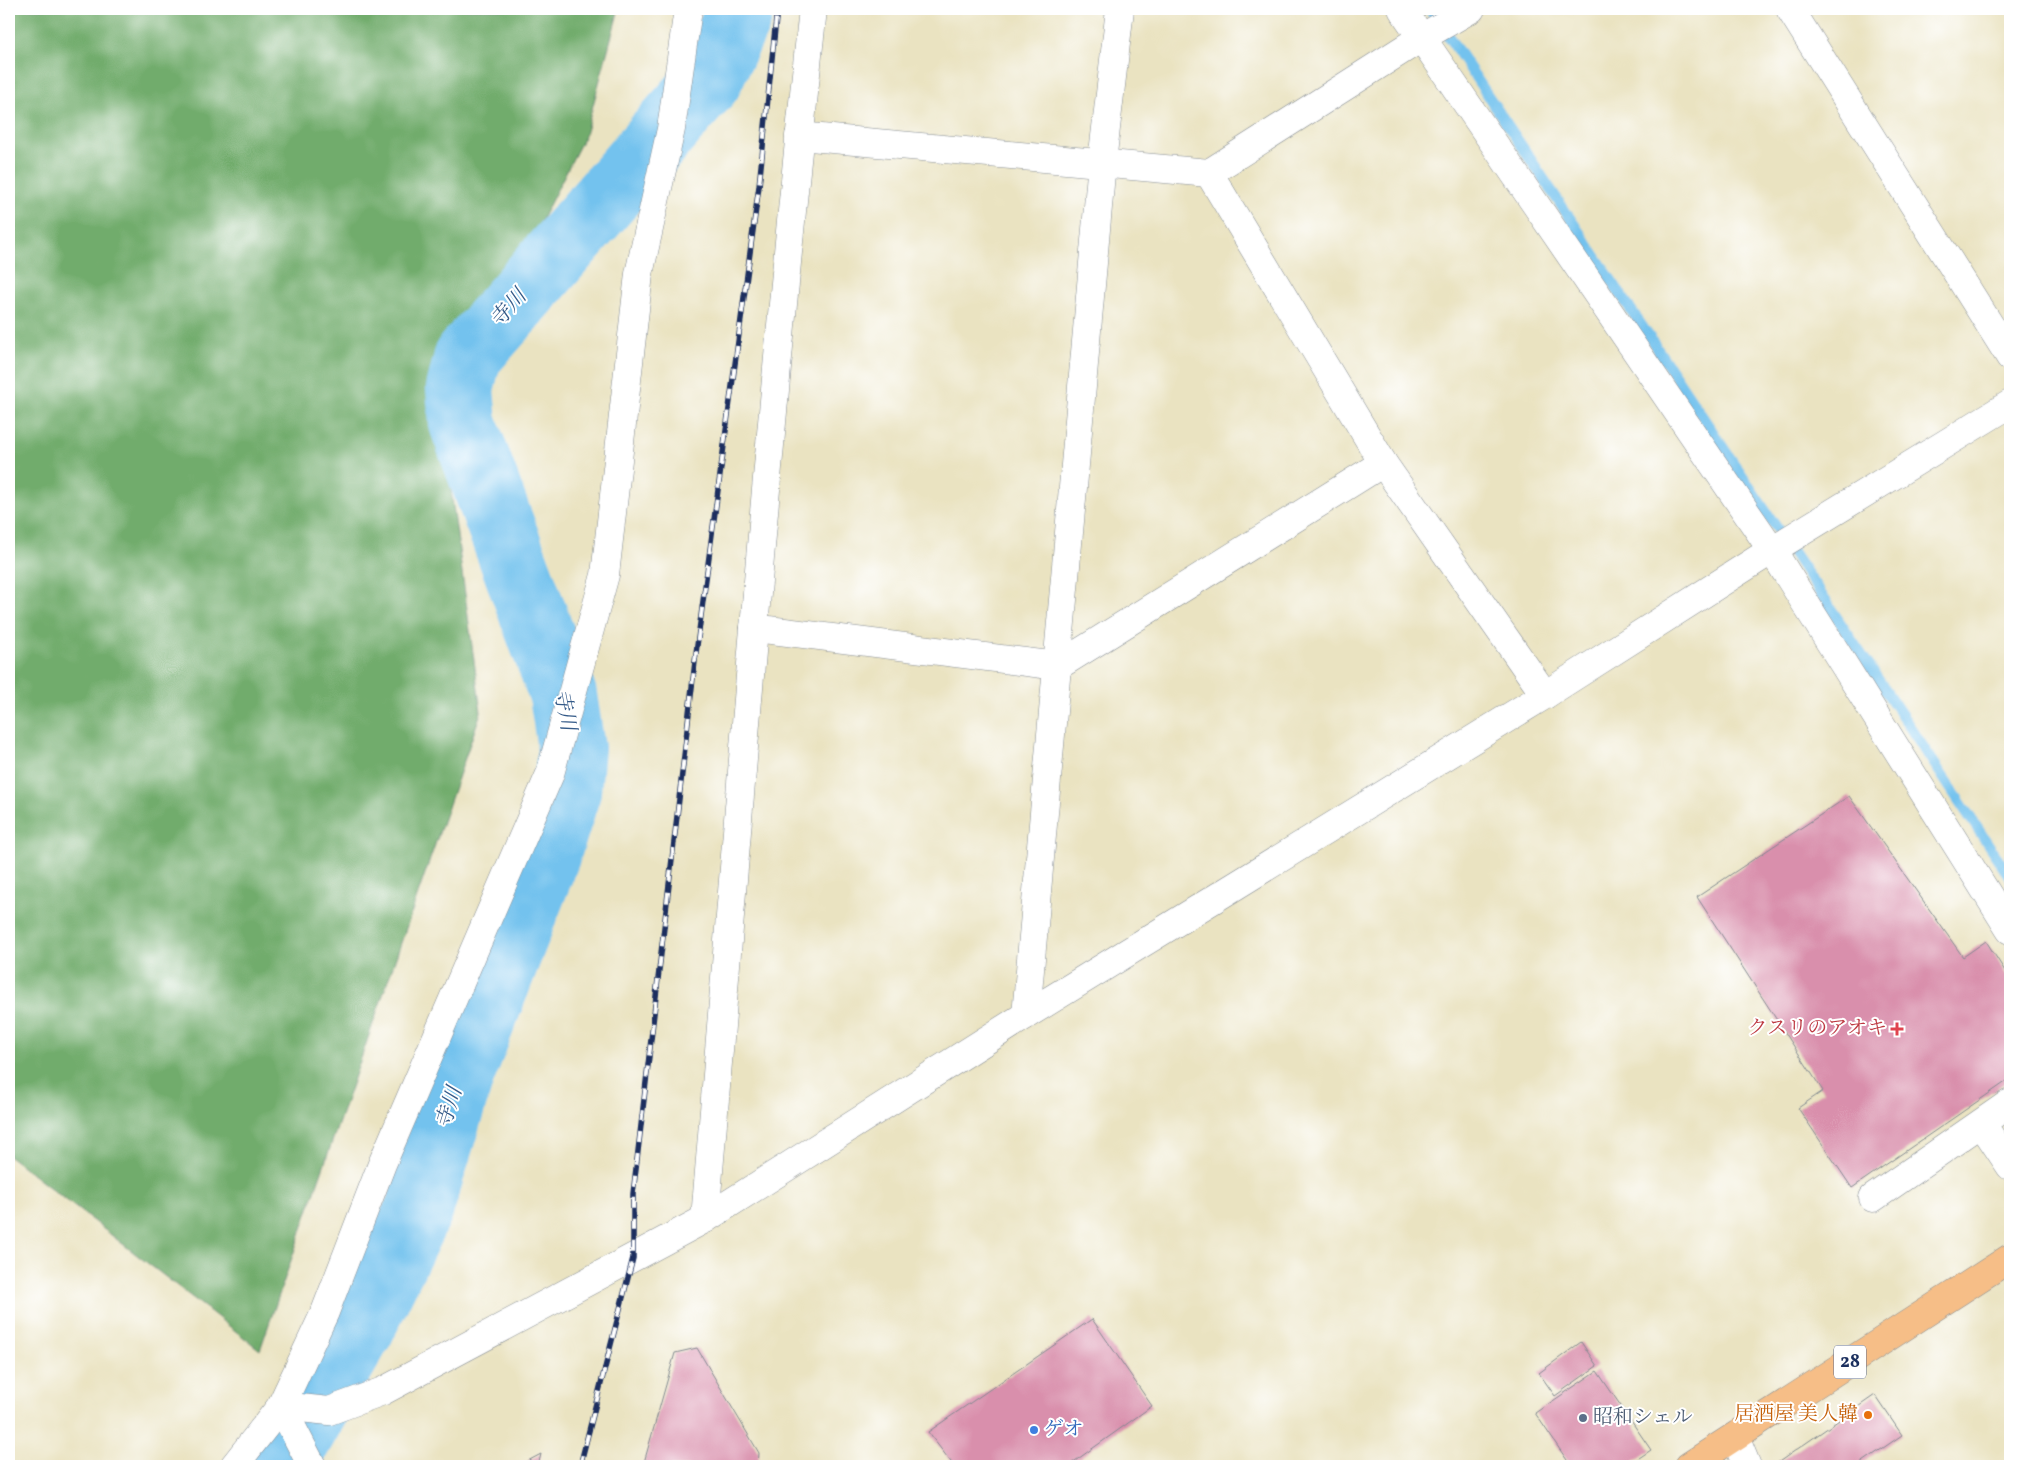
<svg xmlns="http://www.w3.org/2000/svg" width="2019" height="1475" font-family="Vollkorn,'Noto Serif JP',serif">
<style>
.forest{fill:#71ac6c;stroke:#466e65}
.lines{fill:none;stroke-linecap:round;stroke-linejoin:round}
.stream{stroke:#73c2ee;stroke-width:11}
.river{stroke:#73c2ee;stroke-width:68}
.building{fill:#d98fac}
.minor-casing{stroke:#828990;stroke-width:29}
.major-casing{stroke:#828990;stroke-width:29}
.minor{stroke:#fff;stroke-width:28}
.major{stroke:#f6be87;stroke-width:28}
.rail-casing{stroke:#1b2f5e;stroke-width:5.5}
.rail{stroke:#fff;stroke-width:4;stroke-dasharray:11;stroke-linecap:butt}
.health-dot{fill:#e0444e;stroke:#fff;stroke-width:2}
.food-dot{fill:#e8710a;stroke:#fff;stroke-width:2}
.service-dot{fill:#5c6f8a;stroke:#fff;stroke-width:2}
.shop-dot{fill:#3f7fe0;stroke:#fff;stroke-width:2}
.labels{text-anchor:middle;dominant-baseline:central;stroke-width:4;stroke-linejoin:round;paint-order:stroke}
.shield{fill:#fff;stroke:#5f6d8e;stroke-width:1}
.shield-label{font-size:19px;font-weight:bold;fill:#1b2f5e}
.health-label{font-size:20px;fill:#be3a42;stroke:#fff;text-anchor:end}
.food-label{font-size:20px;fill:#c56008;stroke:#fff;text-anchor:end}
.service-label{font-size:20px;fill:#4e5e75;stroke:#fff;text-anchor:start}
.shop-label{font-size:20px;fill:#366cbe;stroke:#fff;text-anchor:start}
.water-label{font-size:21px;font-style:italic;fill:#355b89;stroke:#fff}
</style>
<rect width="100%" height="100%" fill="#fff"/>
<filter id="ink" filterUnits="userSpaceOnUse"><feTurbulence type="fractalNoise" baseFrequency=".02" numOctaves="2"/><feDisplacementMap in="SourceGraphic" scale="10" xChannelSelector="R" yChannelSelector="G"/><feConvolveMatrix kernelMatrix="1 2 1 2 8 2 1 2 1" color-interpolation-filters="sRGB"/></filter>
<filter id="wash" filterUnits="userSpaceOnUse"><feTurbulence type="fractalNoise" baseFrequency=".0096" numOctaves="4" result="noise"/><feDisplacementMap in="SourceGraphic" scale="20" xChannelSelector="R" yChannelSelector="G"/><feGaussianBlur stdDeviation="1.12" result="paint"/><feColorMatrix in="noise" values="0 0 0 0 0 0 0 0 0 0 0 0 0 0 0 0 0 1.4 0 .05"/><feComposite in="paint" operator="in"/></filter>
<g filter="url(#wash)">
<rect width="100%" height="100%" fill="#eae3c1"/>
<path class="forest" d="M9,9H619L585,135L441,417L481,712L260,1350L9,1156Z"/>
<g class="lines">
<path class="stream" d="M1430,9L2010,877"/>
<path class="river" d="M282,1466L361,1328L420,1207L460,1076L547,853L567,791L571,748L563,695L463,423L460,389L468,356L708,81L738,16L739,9"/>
</g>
<g id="blocks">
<g class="building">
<path d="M1849,796L1963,957L1986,941L2010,979V1079L1852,1188L1798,1108L1823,1091L1697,897Z"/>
<path d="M1092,1319L1152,1406L1068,1466H954L928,1432Z"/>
<path d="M1581,1342L1597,1366L1555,1396L1539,1373Z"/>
<path d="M697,1348L759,1453L758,1466H643L675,1353Z"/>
<path d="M1597,1371L1651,1450L1627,1466H1571L1535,1413Z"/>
<path d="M1875,1395L1902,1435L1857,1466H1773Z"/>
<path d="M541,1454L538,1466H518Z"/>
</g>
</g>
</g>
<g filter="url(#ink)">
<use href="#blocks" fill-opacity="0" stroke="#828990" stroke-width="1"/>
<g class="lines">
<g class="minor-casing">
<g id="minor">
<path d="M1402,9L1772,550L2010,930"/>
<path d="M1790,9L2010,357"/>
<path d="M799,136L1209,173L1421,38L1471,9"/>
<path d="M1209,173L1383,463L1545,695"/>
<path d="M754,628L1058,666L1383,463"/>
<path d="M1026,1015L1102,162L1120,9"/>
<path d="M1982,1124L2010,1166"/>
<path d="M1873,1198L2010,1103"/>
<path d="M705,1219C739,815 769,411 813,9"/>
<path d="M281,1406L329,1411L383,1391L705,1219L1026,1015L1545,695L1772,550L2010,404"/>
<path d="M281,1406L312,1466"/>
<path d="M1735,1437L1747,1466"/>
<path d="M234,1466L281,1406L325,1312L382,1164L550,774L605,575L639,274L671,129L688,9"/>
</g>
</g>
<g class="major-casing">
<path id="major" d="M1689,1466L2010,1258"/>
</g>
<use href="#minor" class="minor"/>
<use href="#major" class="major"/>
<g class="rail-casing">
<path id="rail" d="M580,1466L633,1258V1194L696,653L759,186L777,9"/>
</g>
<use href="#rail" class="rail"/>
</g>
</g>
<path class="health-dot" d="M1894.5 1021.5h5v5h5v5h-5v5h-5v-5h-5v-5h5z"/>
<circle class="food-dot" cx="1868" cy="1415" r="5"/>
<circle class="service-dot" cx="1583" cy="1418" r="5"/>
<circle class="shop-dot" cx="1034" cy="1430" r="5"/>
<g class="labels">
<rect class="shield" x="1834" y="1345.5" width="32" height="33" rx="4"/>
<g class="shield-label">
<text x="1850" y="1362">28</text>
</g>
<g class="health-label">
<text x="1887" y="1029">クスリのアオキ</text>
</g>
<g class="food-label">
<text x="1858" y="1415">居酒屋 美人韓</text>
</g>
<g class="service-label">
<text x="1593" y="1418">昭和シェル</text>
</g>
<g class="shop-label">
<text x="1044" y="1430">ゲオ</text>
</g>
<g class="water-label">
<text transform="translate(509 309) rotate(-49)">寺川</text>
<text transform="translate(564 710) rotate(79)">寺川</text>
<text transform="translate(450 1108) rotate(-73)">寺川</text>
</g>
</g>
<rect width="2019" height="1475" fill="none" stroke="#fff" stroke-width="30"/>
</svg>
